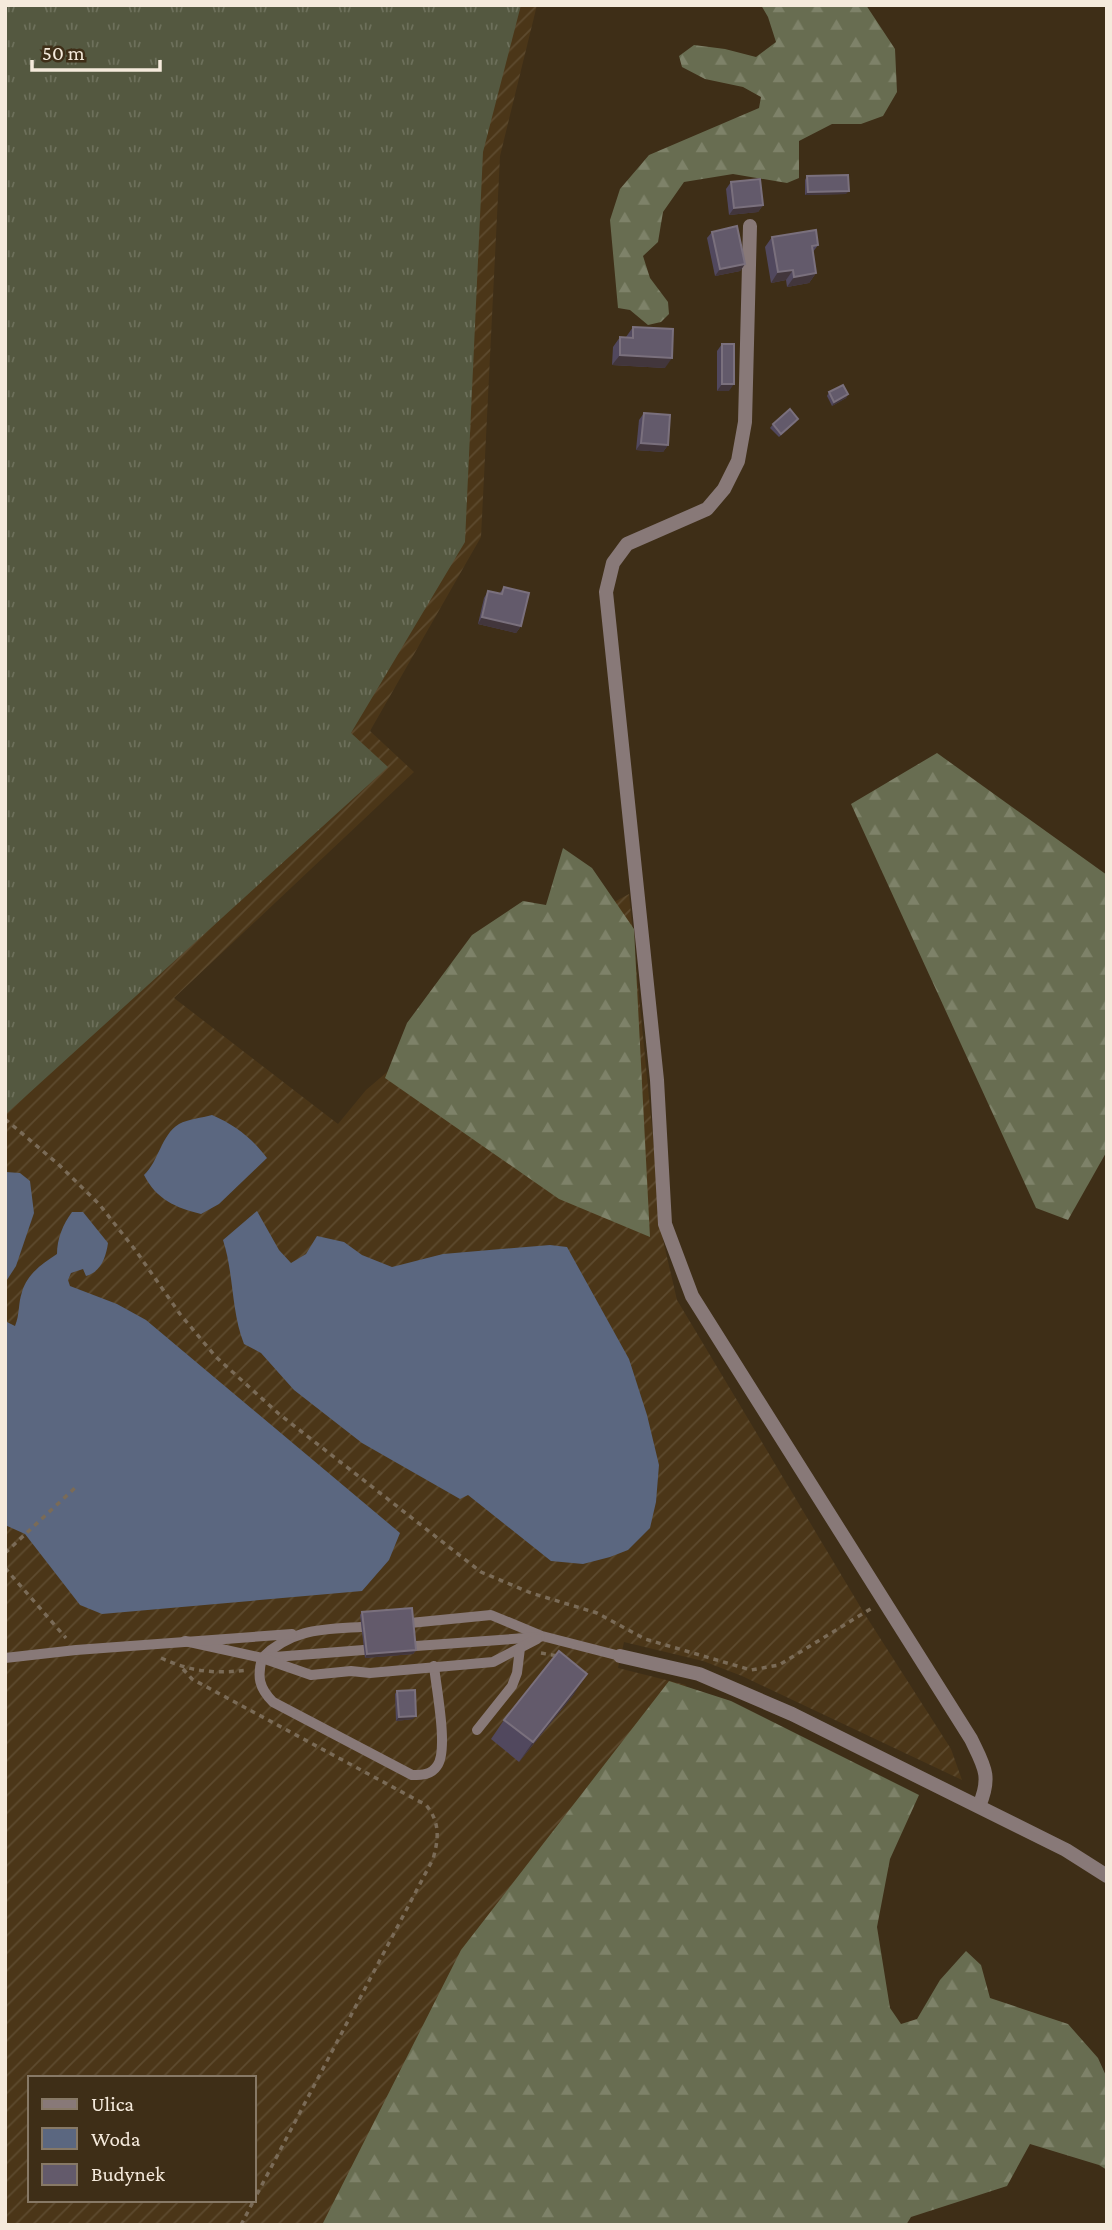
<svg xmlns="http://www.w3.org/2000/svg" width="1112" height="2230" font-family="'Crimson Pro',serif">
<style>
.industrial{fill:url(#industrial-furrows);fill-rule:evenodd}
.grass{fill:url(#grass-tufts)}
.forest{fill:url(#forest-firs)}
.water{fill:#5b6780}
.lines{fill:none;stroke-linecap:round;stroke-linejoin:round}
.path{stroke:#7a6b57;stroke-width:3.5;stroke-dasharray:5 5;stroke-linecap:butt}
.lane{stroke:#887978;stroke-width:10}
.street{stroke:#887978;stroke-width:14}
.wall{fill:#51485e}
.shaded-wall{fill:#42363c}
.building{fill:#635a6b;stroke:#7a707d;stroke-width:2}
</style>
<defs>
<pattern id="industrial-furrows" width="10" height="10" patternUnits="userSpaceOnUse" patternTransform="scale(1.75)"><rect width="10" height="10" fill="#4b3618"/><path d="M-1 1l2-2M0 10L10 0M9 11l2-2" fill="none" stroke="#5d4a2e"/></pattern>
<pattern id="grass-tufts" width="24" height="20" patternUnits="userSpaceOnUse" patternTransform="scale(1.75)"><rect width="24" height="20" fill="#545840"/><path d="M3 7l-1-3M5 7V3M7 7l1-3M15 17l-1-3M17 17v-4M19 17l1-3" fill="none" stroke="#6d705b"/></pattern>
<pattern id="forest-firs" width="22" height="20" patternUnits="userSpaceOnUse" patternTransform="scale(1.75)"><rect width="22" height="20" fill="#686d51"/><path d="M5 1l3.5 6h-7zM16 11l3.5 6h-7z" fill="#7e8269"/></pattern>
</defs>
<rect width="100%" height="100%" fill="#3e2e17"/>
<path class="industrial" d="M5,5H537L500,156L481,537L370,731L414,772L174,998L338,1124L366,1090L541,941L629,894L663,1240L677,1300L864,1613L951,1749L962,1780L742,1676L703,1661L624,1642L618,1668L686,1685L485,1942L336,2225H5ZM30,2078H254V2200H30Z"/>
<path class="grass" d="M5,5H521L483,152L465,542L351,733L388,767L5,1115Z"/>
<g class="forest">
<path d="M761,5H866L895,49L897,92L883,116L861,124H832L799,141V178L787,183L733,174L684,182L663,212L658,242L643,256L650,278L668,302L669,314L661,322L648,325L630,310L618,308L610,220L620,189L649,155L759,108L761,97L743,87L705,79L682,67L679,56L694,45L725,49L756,57L776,42L768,17Z"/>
<path d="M937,753L1107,875V1151L1068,1220L1036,1208L851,804Z"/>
<path d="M563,848L592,868L634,929L650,1237L559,1199L385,1078L407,1023L472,935L523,901L546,905Z"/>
<path d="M669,1681L731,1701L919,1795L890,1859L877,1927L890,2008L901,2024L917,2019L940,1980L966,1951L981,1965L990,1998L1068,2024L1098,2058L1107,2078V2170L1099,2165L1030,2144L1007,2186L911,2217L906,2225H322L461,1950Z"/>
</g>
<g class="water">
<path d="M212,1115C235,1125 252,1138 267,1158L219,1204L201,1214C176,1208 156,1199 144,1175C159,1161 161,1135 179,1124C188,1119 202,1118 212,1115Z"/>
<path d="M6,1172L20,1173L30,1181L34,1213L16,1266L5,1283Z"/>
<path d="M257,1211L279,1250L291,1263L306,1254L317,1236L344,1242L362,1255L392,1267L443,1254L550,1245L567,1247L629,1359L647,1415L659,1465L656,1502L650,1528L628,1550L610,1557L583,1564L551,1561L468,1495L460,1499L362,1443L294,1390L261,1353L244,1344C231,1311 234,1274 223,1240Z"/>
<path d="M72,1212H83L108,1243C106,1257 101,1272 86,1276L83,1269L71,1273L68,1280L70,1286L117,1304L146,1320L400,1533L389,1560L362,1591L102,1614L80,1605L25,1534L5,1525V1321L15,1326C20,1314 18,1303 22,1292C27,1274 43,1263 57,1254C57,1239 63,1224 72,1212Z"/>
</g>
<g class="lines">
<g class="path">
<path d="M5,1119L58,1164L99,1204L136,1251L180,1314L216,1357L279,1414L481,1572L531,1593L597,1613L645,1639L751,1670L779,1665L872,1608"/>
<path d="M5,1553L76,1487"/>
<path d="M5,1568L66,1638"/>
<path d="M541,1653L558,1656"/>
<path d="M161,1658C192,1672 214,1674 248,1670"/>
<path d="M183,1669L192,1679L426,1805C440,1822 439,1838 433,1859L254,2200"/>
<path d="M241,2225L254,2200"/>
</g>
<g class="lane">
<path d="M400,1624L491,1615L542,1636L620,1656"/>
<path d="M374,1626C330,1630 295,1625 262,1658C257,1677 259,1688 273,1702L412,1775C422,1775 431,1775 437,1766C449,1751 436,1687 434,1666"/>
<path d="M185,1641L262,1658L376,1649"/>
<path d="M402,1647L540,1637"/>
<path d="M5,1658L76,1650L292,1634"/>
<path d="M265,1659L311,1675L351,1671L370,1673L493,1662L537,1639"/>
<path d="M477,1730L512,1686L517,1673L520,1648"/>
</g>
<g class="street">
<path d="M750,226L745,422L738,461L724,489L707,509L627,544L613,563L606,592L657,1080L665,1224L692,1296L971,1739C984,1766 992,1776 979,1806"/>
<path d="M620,1656L699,1674L792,1714L1066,1850L1107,1876"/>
</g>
</g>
<g class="wall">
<path d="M807,176L846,194L805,195V180Z"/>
<path d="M731,182L763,205L758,212L729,215L726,189Z"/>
<path d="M712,232L745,264L740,271L715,276L707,238Z"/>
<path d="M772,237L818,245L813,252L816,273L809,283L787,287L786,280L771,283L765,247Z"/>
<path d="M633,327L665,368L612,365L613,347L620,337H626Z"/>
<path d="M722,344L729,391H717V351Z"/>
<path d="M829,392L848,394L846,398L832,406L827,396Z"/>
<path d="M644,413L668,445L663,452L636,450L639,420Z"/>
<path d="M796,422L779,437L770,428L773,424Z"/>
<path d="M504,587L521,626L516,633L478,624L484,598L488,591L499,594Z"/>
<path d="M362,1612L416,1650L413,1654L365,1658L360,1615Z"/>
<path d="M397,1691L413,1719L396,1721L395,1694Z"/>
<path d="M574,1694L519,1762L491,1739L504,1720Z"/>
</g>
<g class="shaded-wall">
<path d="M849,191L846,194L805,195L808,192Z"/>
<path d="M763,205L758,212L729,215L734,208Z"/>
<path d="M745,264L740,271L715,276L720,269Z"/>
<path d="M793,270L786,280L771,283L778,272Z"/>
<path d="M816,273L809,283L787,287L794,277Z"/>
<path d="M620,355L672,358L665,368L612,365Z"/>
<path d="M722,384H734L729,391H717Z"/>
<path d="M848,394L846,398L832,406L834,402Z"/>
<path d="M641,443L668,445L663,452L636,450Z"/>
<path d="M482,617L521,626L516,633L478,624Z"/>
<path d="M416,1650L413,1654L365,1658L367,1654Z"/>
<path d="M587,1674L574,1694L519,1762L533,1742Z"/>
<path d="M416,1716L413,1719L396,1721L399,1717Z"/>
</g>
<g class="building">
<path d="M848,175L849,191L808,192L807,176Z"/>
<path d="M760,179L763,205L734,208L731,182Z"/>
<path d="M737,226L745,264L720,269L712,232Z"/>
<path d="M816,230L818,245L812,246L816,273L794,277L793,270L778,272L772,237Z"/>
<path d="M633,327L673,329L672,358L620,355V337L633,338Z"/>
<rect x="722" y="344" width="12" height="40"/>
<path d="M843,385L848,394L834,402L829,392Z"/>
<path d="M790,409L798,419L781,434L773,424Z"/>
<path d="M644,413L670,415L668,445L641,443Z"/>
<path d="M504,587L529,593L521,626L482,617L488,591L502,594Z"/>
<path d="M412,1608L416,1650L367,1654L362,1612Z"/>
<path d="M559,1651L587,1674L533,1742L504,1720Z"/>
<path d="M415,1690L416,1716L399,1717L397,1691Z"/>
</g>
<rect width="1112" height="2230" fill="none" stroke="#f5eadc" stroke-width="14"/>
<rect x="28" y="2076" width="228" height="126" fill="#3e2e17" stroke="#877966" stroke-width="2"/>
<rect x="42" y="2099" width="35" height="10" fill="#887978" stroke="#877966" stroke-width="2"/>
<text x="91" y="2111" font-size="21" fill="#f5eadc">Ulica</text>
<rect x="42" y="2128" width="35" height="21" fill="#5b6780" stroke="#877966" stroke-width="2"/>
<text x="91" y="2146" font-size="21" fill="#f5eadc">Woda</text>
<rect x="42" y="2164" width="35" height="21" fill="#635a6b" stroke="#877966" stroke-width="2"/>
<text x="91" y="2181" font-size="21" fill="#f5eadc">Budynek</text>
<path d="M32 60v10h128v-10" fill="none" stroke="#f5eadc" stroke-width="3.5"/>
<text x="42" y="60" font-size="21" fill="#f5eadc" stroke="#3e2e17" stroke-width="5" paint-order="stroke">50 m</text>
</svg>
